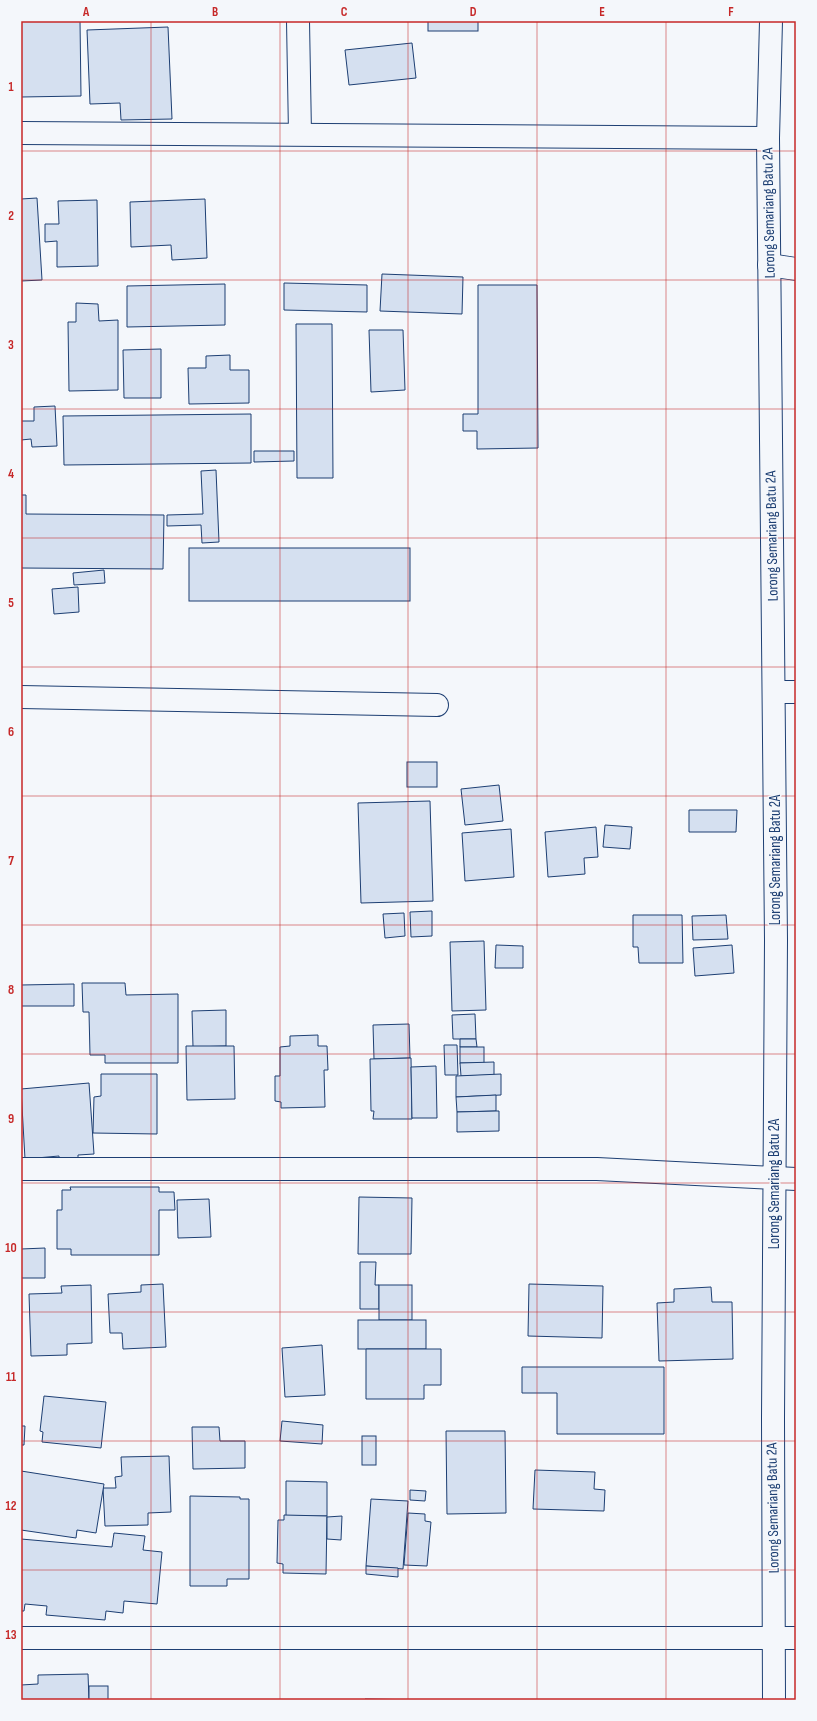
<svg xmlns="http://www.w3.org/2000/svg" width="817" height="1721" font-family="'Sofia Sans Condensed',sans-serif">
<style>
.building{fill:#d5e0f0;stroke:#1d3f73}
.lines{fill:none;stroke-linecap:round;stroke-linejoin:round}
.minor-casing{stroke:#1d3f73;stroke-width:24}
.minor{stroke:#f4f7fb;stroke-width:22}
.grid{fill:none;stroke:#c62828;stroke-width:1;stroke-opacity:0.55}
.labels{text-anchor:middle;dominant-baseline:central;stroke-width:3;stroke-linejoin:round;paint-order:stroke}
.street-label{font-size:15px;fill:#1d3f73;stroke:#f4f7fb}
.neatline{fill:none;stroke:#c62828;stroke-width:1.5}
.grid-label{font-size:13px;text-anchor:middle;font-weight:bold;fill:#c62828}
</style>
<rect width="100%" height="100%" fill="#f4f7fb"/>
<g class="building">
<path d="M21,21H80L81,96L21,97Z"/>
<rect x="428" y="21" width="50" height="10"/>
<path d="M168,27L172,119L121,120L120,103L90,104L87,30Z"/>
<path d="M412,43L416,78L349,85L345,50Z"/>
<path d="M37,198L42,280L21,281V199Z"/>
<path d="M205,199L207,258L172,260L171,245L131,247L130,202Z"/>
<path d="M97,200L98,266L57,267V241L45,242V224H59L58,201Z"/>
<path d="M382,274L463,277L462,314L380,311Z"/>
<path d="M284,283L367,285V312L284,310Z"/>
<path d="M225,284V325L127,327V286Z"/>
<path d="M478,285H537L538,448L477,449V431H463V414H478Z"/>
<path d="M76,303L98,304L99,321L118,320V390L69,391L68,322H76Z"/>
<path d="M296,324H332L333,478H297Z"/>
<path d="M369,330H403L405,390L371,392Z"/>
<path d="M161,349V398H124L123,350Z"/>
<path d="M230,355V370H249V403L189,404L188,368H206V356Z"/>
<path d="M55,406L57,446L32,447L31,439L21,440V421H34V407Z"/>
<path d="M251,414V463L64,465L63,416Z"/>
<path d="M254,451H294V461L254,462Z"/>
<path d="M216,470L219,542L202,543L201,525L167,526V515L203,514L201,471Z"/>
<path d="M21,495H26V514L164,515L163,569L21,568Z"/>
<rect x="189" y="548" width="221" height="53"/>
<path d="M104,570L105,583L74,585L73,573Z"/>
<path d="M78,587L79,612L54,614L52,589Z"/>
<rect x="407" y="762" width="30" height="25"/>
<path d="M499,785L503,821L465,825L461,789Z"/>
<path d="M430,801L433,901L361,903L358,803Z"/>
<path d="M689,810H737L736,832H689Z"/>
<path d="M605,825L632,827L630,849L603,847Z"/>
<path d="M596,827L598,857L584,858L585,874L548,877L545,832Z"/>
<path d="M511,829L514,877L465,881L462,833Z"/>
<path d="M432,911V936L411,937L410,912Z"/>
<path d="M404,913L405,936L385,938L383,914Z"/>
<path d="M633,915H682L683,963H639L638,947H633Z"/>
<path d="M726,915L728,939L693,940L692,916Z"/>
<path d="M484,941L486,1010L452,1011L450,942Z"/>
<path d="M496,945L523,946V968H495Z"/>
<path d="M732,945L734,973L695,976L693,948Z"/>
<path d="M82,983H125L126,995L178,994V1063H105V1055H90L89,1012H83Z"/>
<path d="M74,984V1006H21V985Z"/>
<path d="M226,1010V1046L193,1047L192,1011Z"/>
<path d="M475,1014L476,1039H453L452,1015Z"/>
<path d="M409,1024L410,1058L374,1059L373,1025Z"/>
<path d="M318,1035V1046H327L328,1070H324L325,1107L281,1108V1102L275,1101V1076H280V1047L290,1046V1036Z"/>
<path d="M460,1039H476L477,1047H460Z"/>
<path d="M444,1045H457L458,1075H445Z"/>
<path d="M186,1046H234L235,1099L187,1100Z"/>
<rect x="460" y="1047" width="24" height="16"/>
<path d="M411,1058L412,1119H373L374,1111H371L370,1059Z"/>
<path d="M494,1062V1075L461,1076L460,1063Z"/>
<path d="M436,1066L437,1118H412L411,1067Z"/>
<path d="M101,1074H157V1134L93,1133L94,1097L101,1096Z"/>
<path d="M501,1074V1095L456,1097V1076Z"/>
<path d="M89,1083L94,1154L78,1155V1160L59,1161V1156L25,1159L21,1089Z"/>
<path d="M496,1095V1111L457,1112L456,1097Z"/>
<path d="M496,1111H499V1131L457,1132V1112Z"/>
<path d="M70,1187H159V1192H174L175,1210H159V1255H71V1249H57V1210H62V1190H71Z"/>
<path d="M359,1197L412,1198L411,1254H358Z"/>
<path d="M209,1199L211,1237L178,1238L177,1200Z"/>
<path d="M45,1248V1278H21V1249Z"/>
<path d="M360,1262H376L375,1285H379V1309H360Z"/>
<path d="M163,1284L166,1347L123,1349L122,1333H110L108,1294L141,1292V1285Z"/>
<path d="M529,1284L603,1286L602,1338L528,1336Z"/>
<path d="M91,1285L92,1343L67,1344V1355L31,1356L29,1294L62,1293L61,1286Z"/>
<rect x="379" y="1285" width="33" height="35"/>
<path d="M711,1287L712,1302H732L733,1359L659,1361L657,1303L674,1302V1289Z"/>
<rect x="358" y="1320" width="68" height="29"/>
<path d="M322,1345L325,1395L285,1397L282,1348Z"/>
<path d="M366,1349H441V1385H424V1399H366Z"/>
<path d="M522,1367H664V1434H557V1393H522Z"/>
<path d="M44,1396L106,1402L101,1448L42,1442L43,1432L40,1431Z"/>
<path d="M282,1421L323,1425L322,1444L280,1441Z"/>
<path d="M21,1426H25L24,1445H21Z"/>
<path d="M192,1427H219L220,1441H245V1468L193,1469Z"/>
<path d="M446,1431H505L506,1513L447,1514Z"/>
<rect x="362" y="1436" width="14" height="29"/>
<path d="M169,1456L171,1512L148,1513V1525L105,1526L103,1488H116L115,1477L122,1476L121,1457Z"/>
<path d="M535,1470L595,1472L594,1489L605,1490L604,1511L533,1509Z"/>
<path d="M21,1471L104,1484L96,1533L77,1530L76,1538L21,1530Z"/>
<path d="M286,1481L327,1482V1516H286Z"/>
<path d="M410,1490L426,1491L425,1501L410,1500Z"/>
<path d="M190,1496L240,1497V1499H249V1579H227V1586H190Z"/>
<path d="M371,1499L408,1501L403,1569L366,1566Z"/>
<path d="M408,1513L425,1514V1521L431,1522L427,1566L404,1565Z"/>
<path d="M284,1515L327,1516L326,1574L283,1573V1564L277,1563L278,1520H284Z"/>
<path d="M342,1516L341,1540L327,1539V1517Z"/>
<path d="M114,1533L145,1536L143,1550L162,1552L157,1604L124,1601L123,1613L106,1611L105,1620L46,1615L47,1606L25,1604L24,1611H21V1539L112,1547Z"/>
<path d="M366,1566L398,1568V1577L366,1574Z"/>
<path d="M88,1674L89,1700H21V1685L38,1684V1675Z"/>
<rect x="89" y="1686" width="19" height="14"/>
<path d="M365,1699L424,1700H365Z"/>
</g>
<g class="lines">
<g class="minor-casing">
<g id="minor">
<path d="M298,21L300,134"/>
<path d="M771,21L768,138L776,940L773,1419L774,1700"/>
<path d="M21,133L768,138"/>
<path d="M769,265L796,269"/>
<path d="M775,692H796"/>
<path d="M21,697L437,705"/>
<path d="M21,1169H597L796,1179"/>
<path d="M21,1638H796"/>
</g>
</g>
<use href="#minor" class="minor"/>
</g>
<path class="grid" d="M151,21V1700M280,21V1700M408,21V1700M537,21V1700M666,21V1700M21,151H796M21,280H796M21,409H796M21,538H796M21,667H796M21,796H796M21,925H796M21,1054H796M21,1183H796M21,1312H796M21,1441H796M21,1570H796"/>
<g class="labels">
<g class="street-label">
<text transform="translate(769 213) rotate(-91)">Lorong Semariang Batu 2A</text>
<text transform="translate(772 536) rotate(-91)">Lorong Semariang Batu 2A</text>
<text transform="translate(775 860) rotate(-90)">Lorong Semariang Batu 2A</text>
<text transform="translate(774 1184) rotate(-90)">Lorong Semariang Batu 2A</text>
<text transform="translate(773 1508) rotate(-91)">Lorong Semariang Batu 2A</text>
</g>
</g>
<rect width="817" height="1721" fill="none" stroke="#f4f7fb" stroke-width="44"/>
<rect x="22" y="22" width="773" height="1677" class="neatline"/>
<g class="grid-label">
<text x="86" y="16">A</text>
<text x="215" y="16">B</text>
<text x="344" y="16">C</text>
<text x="473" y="16">D</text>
<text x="602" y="16">E</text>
<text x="731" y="16">F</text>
<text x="11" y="91">1</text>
<text x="11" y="220">2</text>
<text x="11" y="349">3</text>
<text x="11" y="478">4</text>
<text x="11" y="607">5</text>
<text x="11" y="736">6</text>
<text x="11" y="865">7</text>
<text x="11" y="994">8</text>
<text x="11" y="1123">9</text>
<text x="11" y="1252">10</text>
<text x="11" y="1381">11</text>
<text x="11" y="1510">12</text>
<text x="11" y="1639">13</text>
</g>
</svg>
